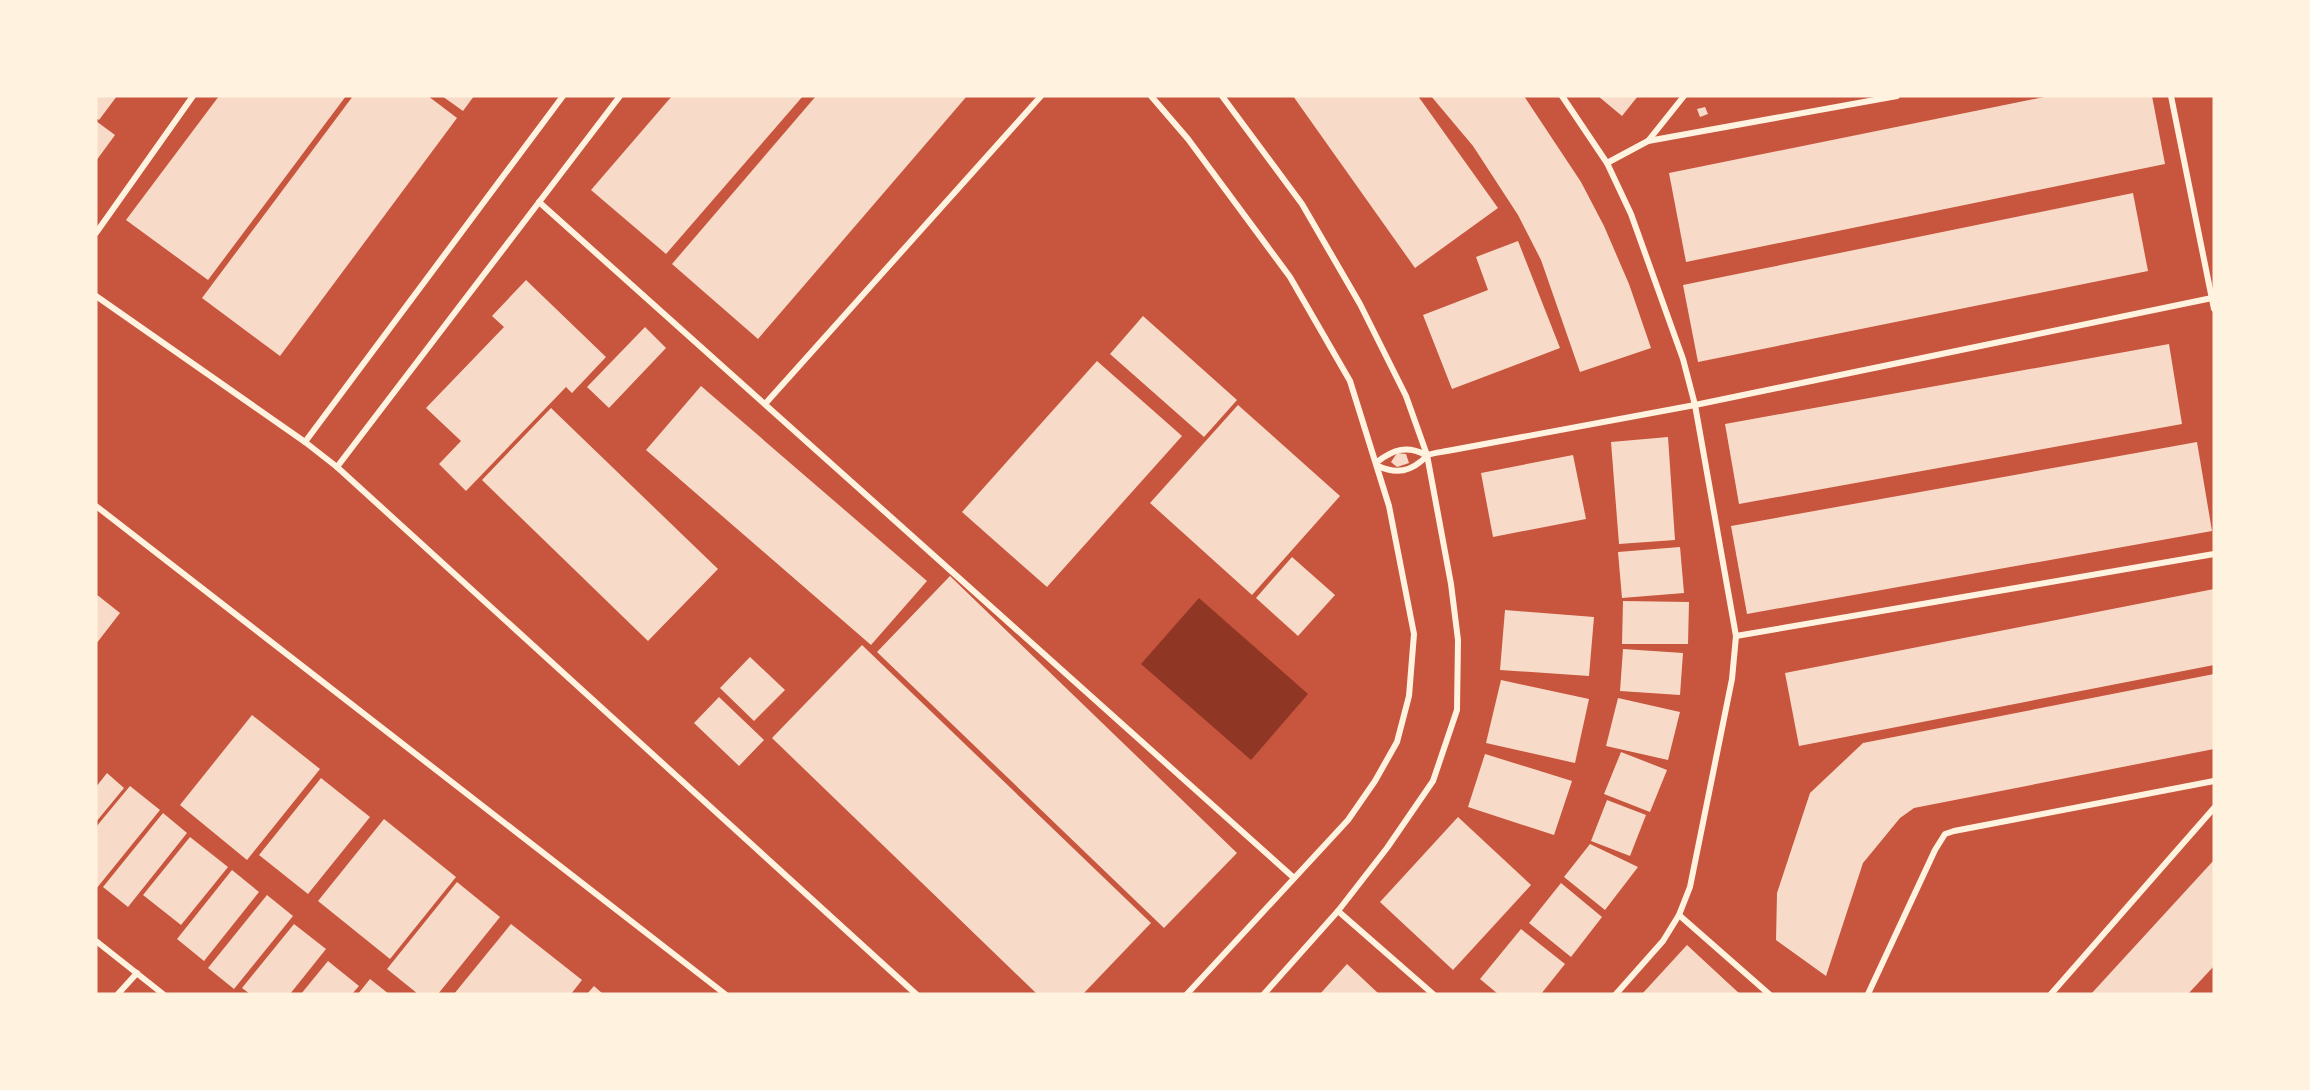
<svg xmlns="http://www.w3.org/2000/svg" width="2310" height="1090" font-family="Jost,sans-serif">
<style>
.water{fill:#8f3625}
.building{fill:#f7dbc8}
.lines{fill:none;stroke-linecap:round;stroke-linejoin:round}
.minor{stroke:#fff3e0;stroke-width:6}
</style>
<rect width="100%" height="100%" fill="#c8553d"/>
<path class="water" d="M1199,598L1308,694L1251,760L1141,664Z"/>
<g class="building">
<path d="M96,96H117L99,120L96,118Z"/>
<path d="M219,96H346L208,280L126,220Z"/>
<path d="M353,96H428L457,118L280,356L202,298Z"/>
<path d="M442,96H474L463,111Z"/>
<path d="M672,96H803L666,254L591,190Z"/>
<path d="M816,96H967L758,339L672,264Z"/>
<path d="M1293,96H1418L1498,208L1415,268Z"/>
<path d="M1431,96H1524L1581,182L1604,226L1629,284L1651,348L1580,372L1541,260L1518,215L1473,146Z"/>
<path d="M1598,96H1638L1622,116Z"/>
<path d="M2049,96H2152L2165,164L1686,262L1669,173Z"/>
<path d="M1705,107L1708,114L1700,117L1697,109Z"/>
<path d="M96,121L115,135L96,161Z"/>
<path d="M2133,193L2148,271L1698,362L1683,285Z"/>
<path d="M1518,241L1560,348L1452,389L1423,315L1488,290L1476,257Z"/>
<path d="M526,280L606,357L572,393L566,387L466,491L439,464L461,441L426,408L504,327L492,316Z"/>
<path d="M1143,316L1237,400L1204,437L1110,354Z"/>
<path d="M645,327L666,348L609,408L587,387Z"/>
<path d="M2169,344L2182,424L1739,504L1725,424Z"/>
<path d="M1097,361L1182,436L1047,587L962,512Z"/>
<path d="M701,386L927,581L871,645L646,450Z"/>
<path d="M1238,405L1340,496L1252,595L1150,503Z"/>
<path d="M551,408L718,569L648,641L482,480Z"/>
<path d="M1668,437L1675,540L1619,544L1611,442Z"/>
<path d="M2197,442L2212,531L1747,614L1731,526Z"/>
<path d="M1397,453L1406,454L1409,463L1397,467L1391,462Z"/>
<path d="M1573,455L1586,519L1493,537L1481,473Z"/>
<path d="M1680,547L1684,593L1622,598L1618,552Z"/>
<path d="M1292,557L1335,595L1298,636L1256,598Z"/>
<path d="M950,576L1237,853L1164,928L877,652Z"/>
<path d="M2214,589V665L1799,746L1785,673Z"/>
<path d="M96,594L120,613L96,644Z"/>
<path d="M1623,601L1689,602L1688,644H1622Z"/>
<path d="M1505,610L1594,617L1589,676L1500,670Z"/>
<path d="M862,645L1151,923L1083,994H1037L772,738Z"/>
<path d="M1623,649L1683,653L1680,695L1620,691Z"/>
<path d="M750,657L785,690L754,721L720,688Z"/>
<path d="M2214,674V749L1914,808L1900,818L1863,863L1826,976L1776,940L1777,893L1810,793L1863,743Z"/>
<path d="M1501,680L1589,699L1575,763L1486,743Z"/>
<path d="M719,697L764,740L739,766L694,723Z"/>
<path d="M1618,698L1680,712L1668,760L1606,746Z"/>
<path d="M252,715L320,769L247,860L180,805Z"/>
<path d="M1621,752L1667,770L1650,812L1604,794Z"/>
<path d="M1485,754L1572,781L1554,835L1468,807Z"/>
<path d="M107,773L124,788L96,822V787Z"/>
<path d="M321,778L370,817L308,894L259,855Z"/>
<path d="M130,786L160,810L96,889V827Z"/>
<path d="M1607,800L1646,815L1630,856L1591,841Z"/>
<path d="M163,813L187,833L128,907L103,887Z"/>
<path d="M1458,817L1531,885L1453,970L1380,902Z"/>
<path d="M384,819L456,877L390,959L318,901Z"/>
<path d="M190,837L228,867L181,925L143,895Z"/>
<path d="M1590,844L1638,867L1605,910L1564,877Z"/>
<path d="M2214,860V966L2188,994H2091Z"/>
<path d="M232,870L259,892L204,961L177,939Z"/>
<path d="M457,882L500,917L438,994H418L387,969Z"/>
<path d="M1561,883L1602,917L1571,957L1529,923Z"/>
<path d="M267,895L293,916L234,989L208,968Z"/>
<path d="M294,924L326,949L290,994H250L242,988Z"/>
<path d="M511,924L582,980L571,994H454Z"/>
<path d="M1521,929L1565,964L1541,994H1498L1480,979Z"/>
<path d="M1687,945L1728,983L1740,994H1642Z"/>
<path d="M328,961L359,986L352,994H301Z"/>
<path d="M1347,964L1379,994H1320Z"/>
<path d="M370,979L389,994H358Z"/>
<path d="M594,986L603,994H587Z"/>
</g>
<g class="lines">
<g class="minor">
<path d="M1151,96L1188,139L1290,277L1350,381L1389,506L1414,634L1409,696L1397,742L1375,781L1348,820L1187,994"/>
<path d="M1222,96L1302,204L1360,304L1406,396L1427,455L1451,584L1458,640L1457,710L1433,781L1387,848L1338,911L1264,994"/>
<path d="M1562,96L1607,163L1631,214L1683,359L1695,405L1736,636L1732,679L1690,887L1679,915L1663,941L1616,994"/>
<path d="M2171,96L2214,309"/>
<path d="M1648,141L1897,96"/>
<path d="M1607,163L1648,141L1684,96"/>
<path d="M539,202L1294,878"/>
<path d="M96,233L193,96"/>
<path d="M96,296L305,442L337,467L916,994"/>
<path d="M765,404L1041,96"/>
<path d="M305,442L563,96"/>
<path d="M1377,462C1394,449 1407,445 1426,455"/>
<path d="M1378,466C1393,473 1407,473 1420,462C1422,461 1426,456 1428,455C1433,453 1442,452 1447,451L1695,405L2212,298"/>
<path d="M337,467L620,96"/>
<path d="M96,506L725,994"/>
<path d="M1736,636L2214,554"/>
<path d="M1338,911L1433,994"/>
<path d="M1679,915L1769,994"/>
<path d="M96,941L163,994"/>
<path d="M118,994L137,973"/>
<path d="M1868,994L1935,850L1945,834L1954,831L2214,781"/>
<path d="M2051,994L2214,808"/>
</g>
</g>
<rect width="2310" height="1090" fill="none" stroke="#fff3e0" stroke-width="195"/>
</svg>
